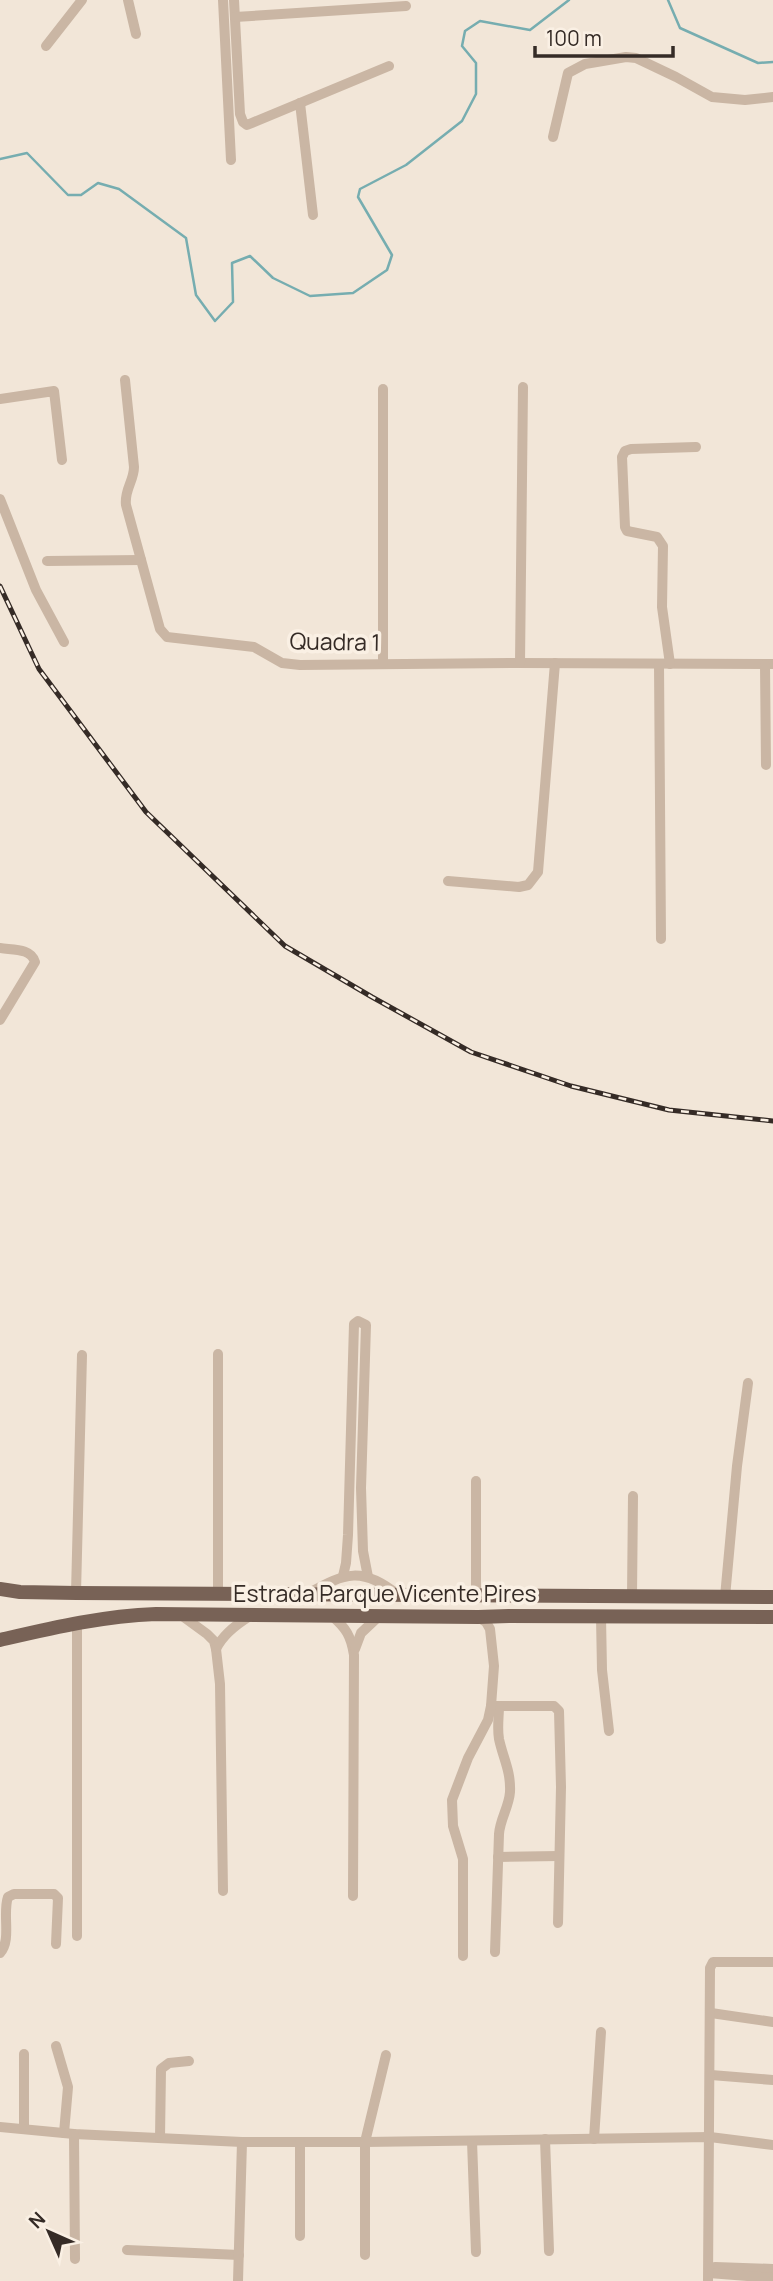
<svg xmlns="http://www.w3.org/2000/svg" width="773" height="2281" font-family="Manrope,sans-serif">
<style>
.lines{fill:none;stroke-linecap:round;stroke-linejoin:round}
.stream{stroke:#76adb0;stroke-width:2.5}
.minor{stroke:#cab6a4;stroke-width:10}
.major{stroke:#786256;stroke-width:14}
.rail-casing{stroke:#352b26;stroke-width:5}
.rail{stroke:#faf0e4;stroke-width:2.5;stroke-dasharray:8;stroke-linecap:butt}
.labels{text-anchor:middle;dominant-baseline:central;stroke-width:7;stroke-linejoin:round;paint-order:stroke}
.street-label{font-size:23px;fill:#352b26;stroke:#faf0e4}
</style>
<rect width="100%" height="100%" fill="#f2e6d8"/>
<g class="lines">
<g class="stream">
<path d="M668,0L680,28L758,63L773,62"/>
<path d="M0,159L27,153L68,195H81L98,183L119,189L186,238L196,295L215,321L233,302L232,263L250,256L273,278L310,296L353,293L387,270L392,255L358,197L360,189L406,165L462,121L476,94V63L462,46L465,31L480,21L530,30L569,0"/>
</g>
<g class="minor">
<path d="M128,0L136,34"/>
<path d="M223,0L231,160"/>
<path d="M234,0L240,114L243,122L247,125L389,66"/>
<path d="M235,17L406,6"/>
<path d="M46,46L82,0"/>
<path d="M300,103L313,215"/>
<path d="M553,137L568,73L585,64L626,57L636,58L676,77L712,97L745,100L773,97"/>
<path d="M125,380L134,467C134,481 124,490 126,505L160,629L167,637L254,647L282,663L300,665L520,663L773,664"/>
<path d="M0,399L54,391L62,460"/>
<path d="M0,499L36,590L64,642"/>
<path d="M47,561L141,560"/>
<path d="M383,663V389"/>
<path d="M520,663L523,387"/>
<path d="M659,664L661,939"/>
<path d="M670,664L662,607L663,546L657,537L627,531L625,527L622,457L625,451L631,449L696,447"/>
<path d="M765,665L766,765"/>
<path d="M448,881L519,887L528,885L538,872L555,663"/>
<path d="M0,948C13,950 31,948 35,962L0,1020"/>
<path d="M476,1481V1595"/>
<path d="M343,1576L346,1563L348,1535L354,1324L358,1321L366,1325L361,1488L363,1551L368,1577"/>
<path d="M76,1593L82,1355"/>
<path d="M309,1593C345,1573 362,1566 398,1595"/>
<path d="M218,1594V1354"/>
<path d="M632,1596L633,1496"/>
<path d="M725,1597L737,1466L748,1383"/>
<path d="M181,1615L207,1634L214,1641L216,1649L220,1684L223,1891"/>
<path d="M332,1616C346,1628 351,1636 354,1655L353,1896"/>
<path d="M601,1617L602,1670L609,1731"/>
<path d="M77,1622V1936"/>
<path d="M216,1649C223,1634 237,1624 250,1616"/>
<path d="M355,1649L361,1633L378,1617"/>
<path d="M491,1706H554L559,1711L561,1787L558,1923"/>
<path d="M498,1857L559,1856"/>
<path d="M495,1952L499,1834C500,1819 509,1807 510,1792C511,1771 503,1758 499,1739C497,1728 499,1716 499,1706"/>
<path d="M0,1953C12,1940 2,1914 8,1897L14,1894H54L58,1898L56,1944"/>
<path d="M463,1956V1859L453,1826L452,1800L468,1758L488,1720L491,1706L494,1666L490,1629L486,1622L478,1617"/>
<path d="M711,2013L773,2022"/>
<path d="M56,2046L68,2087L64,2133"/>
<path d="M24,2054V2129"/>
<path d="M711,2075L773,2080"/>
<path d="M0,2127L74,2134L242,2142H365L710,2137L773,2145"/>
<path d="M74,2134L75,2259"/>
<path d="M160,2138L161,2069L169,2063L189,2061"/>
<path d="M545,2139L549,2251"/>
<path d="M594,2139L601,2032"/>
<path d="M472,2141L476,2252"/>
<path d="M300,2142V2236"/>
<path d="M127,2250L239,2255"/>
<path d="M365,2255V2142L386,2055"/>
<path d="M715,2267L773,2269"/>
<path d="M709,2273L773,2278"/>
<path d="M238,2281L242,2142"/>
<path d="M708,2281L710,1968L713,1962H773"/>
</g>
<g class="major">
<path d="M0,1589L20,1592L76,1593L773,1597"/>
<path d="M0,1640C52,1628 102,1616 156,1614L478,1617L509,1616L773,1617"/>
</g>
<g class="rail-casing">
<path id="rail" d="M0,586L39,669L146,812L285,946L372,997L471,1052L571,1086L669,1110L773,1121"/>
</g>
<use href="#rail" class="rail"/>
</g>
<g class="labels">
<g class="street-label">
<text transform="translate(335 641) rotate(1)">Quadra 1</text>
<text x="385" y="1593">Estrada Parque Vicente Pires</text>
</g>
</g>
<g transform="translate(49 2232) rotate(315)" stroke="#faf0e4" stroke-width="5" paint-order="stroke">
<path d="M0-5L12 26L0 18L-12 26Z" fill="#352b26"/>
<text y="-10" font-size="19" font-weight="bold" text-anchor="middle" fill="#352b26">N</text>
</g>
<path d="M535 46v10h138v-10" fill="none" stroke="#352b26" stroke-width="3.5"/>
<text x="546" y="46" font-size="21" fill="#352b26" stroke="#faf0e4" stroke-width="5" paint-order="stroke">100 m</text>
</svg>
